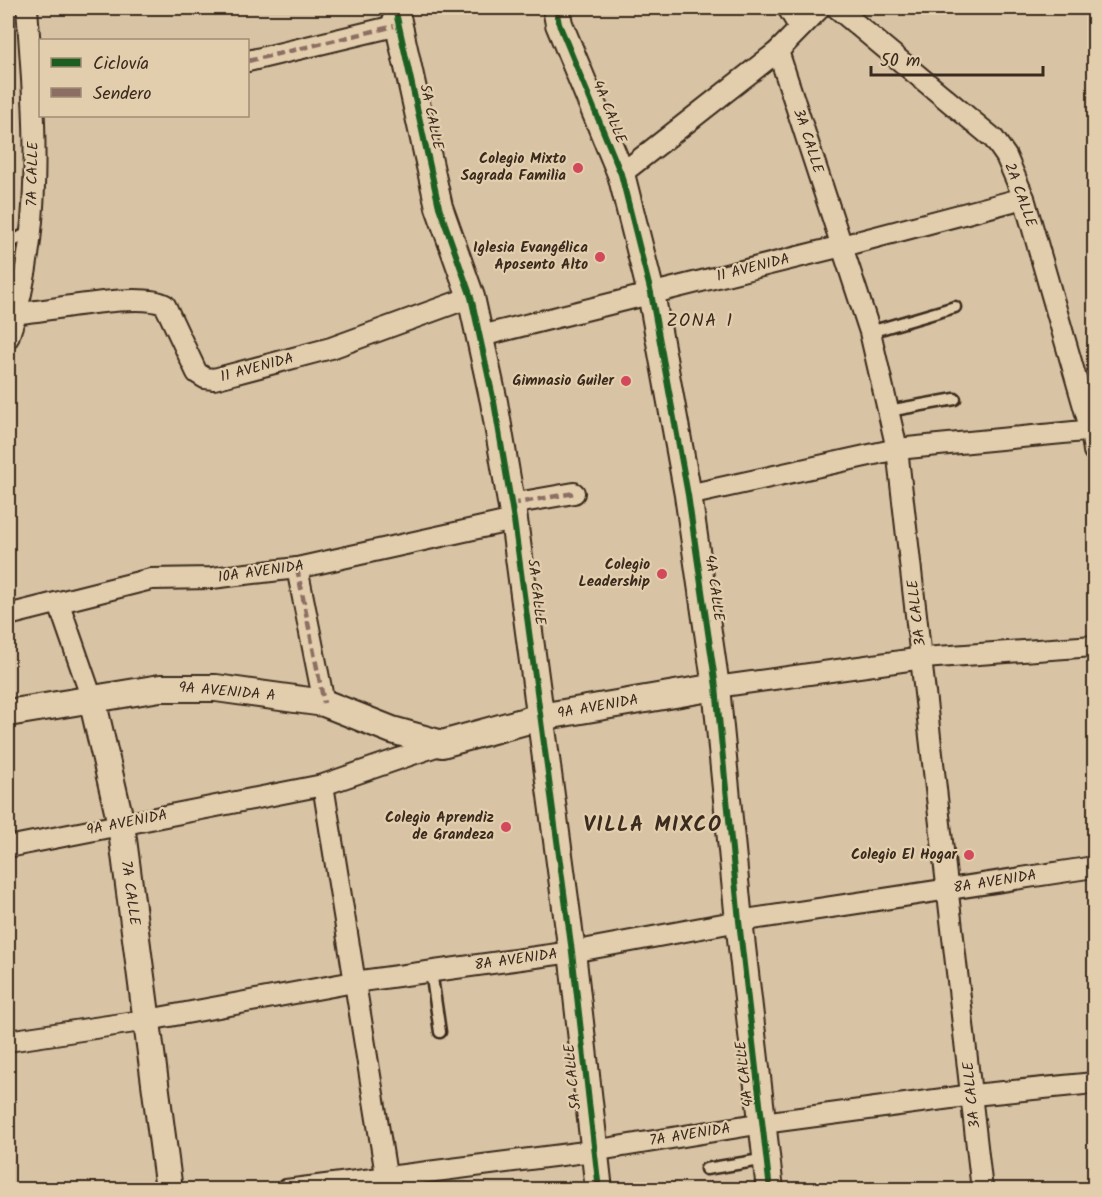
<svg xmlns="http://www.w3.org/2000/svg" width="1102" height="1197" font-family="Kalam,sans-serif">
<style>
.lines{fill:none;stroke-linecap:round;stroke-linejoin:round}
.service-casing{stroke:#3b2a1e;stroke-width:15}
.minor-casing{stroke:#3b2a1e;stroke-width:24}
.tertiary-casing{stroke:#3b2a1e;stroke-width:30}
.service{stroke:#e2cead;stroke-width:10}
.minor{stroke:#e2cead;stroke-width:20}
.tertiary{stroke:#e2cead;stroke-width:26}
.quiet{stroke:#8d6e63;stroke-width:4.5;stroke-dasharray:9 4.5;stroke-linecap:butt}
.cycleway-casing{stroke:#e2cead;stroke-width:10}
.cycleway{stroke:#1b5e20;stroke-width:6}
.poi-dot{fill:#d1495b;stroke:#e2cead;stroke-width:2}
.labels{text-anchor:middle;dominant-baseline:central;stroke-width:4.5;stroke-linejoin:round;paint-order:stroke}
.street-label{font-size:15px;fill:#3b2a1e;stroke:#e2cead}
.poi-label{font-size:15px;font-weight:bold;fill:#3b2a1e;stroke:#e2cead;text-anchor:end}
.quarter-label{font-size:18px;letter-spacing:1.5px;fill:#3b2a1e;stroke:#e2cead}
.district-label{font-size:21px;font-weight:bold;letter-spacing:1.5px;fill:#3b2a1e;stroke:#e2cead}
</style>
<rect width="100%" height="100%" fill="#d8c4a4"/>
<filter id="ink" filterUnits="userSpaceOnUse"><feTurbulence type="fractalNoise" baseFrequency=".0167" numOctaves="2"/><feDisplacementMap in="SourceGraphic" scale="12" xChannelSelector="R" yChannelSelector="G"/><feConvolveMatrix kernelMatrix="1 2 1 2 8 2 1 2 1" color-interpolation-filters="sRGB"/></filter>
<g filter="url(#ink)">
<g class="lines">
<g class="service-casing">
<g id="service">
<path d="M8,244L31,231"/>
<path d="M870,332L955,307"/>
<path d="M888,411L955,399"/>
<path d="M431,971L440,1032"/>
<path d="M706,1169L767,1159"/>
</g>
</g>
<g class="minor-casing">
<g id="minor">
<path d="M788,8L800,28"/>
<path d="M837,8L994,139L1006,156L1024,198L1091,431L1094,451"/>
<path d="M778,51L870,332L897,449L982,1190"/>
<path d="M248,61L399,25"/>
<path d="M621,174L778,51L820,8"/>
<path d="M8,314C42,313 140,290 165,305L197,373L205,378L214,379L331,348L471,297"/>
<path d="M481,336L842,246L1024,198"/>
<path d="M8,338C45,236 35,114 27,8"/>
<path d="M688,495L897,449L1094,430"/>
<path d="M511,504L574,493"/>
<path d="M297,568L324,703"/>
<path d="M59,604L92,699"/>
<path d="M8,615L151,579L212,578L297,568L514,520"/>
<path d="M716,687L923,658L1094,646"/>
<path d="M323,785L388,1187"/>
<path d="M8,847L323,785L442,744"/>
<path d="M8,1041L148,1020L354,982L572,952L739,921L1094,867"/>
<path d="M286,1190L593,1151L763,1123L973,1095L1094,1083"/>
</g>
</g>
<g class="tertiary-casing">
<g id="tertiary">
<path d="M395,8L439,207L471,297L494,402L514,520L572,952L599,1190"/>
<path d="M556,8L559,24L621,174L651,293L688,495L716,687L739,921L770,1190"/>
<path d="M92,699L121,824L169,1190"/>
<path d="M8,713L160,688H216L324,703L392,730L442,744L540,717L716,687"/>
</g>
</g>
<use href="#service" class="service"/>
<use href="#minor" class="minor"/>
<use href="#tertiary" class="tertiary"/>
<g class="quiet">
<path d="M248,61L399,25"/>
<path d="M511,504L574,493"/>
<path d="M297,568L324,703"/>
</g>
<g class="cycleway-casing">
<g id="cycleway">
<path d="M395,8L439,207L471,297L494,402L514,520L572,952L599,1190"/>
<path d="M556,8L559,24L621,174L651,293L688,495L716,687L739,921L770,1190"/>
</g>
</g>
<use href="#cycleway" class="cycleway"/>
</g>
</g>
<g class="poi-dot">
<circle cx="578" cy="168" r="6"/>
<circle cx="600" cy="257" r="6"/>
<circle cx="626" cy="381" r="6"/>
<circle cx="662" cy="574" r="6"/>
<circle cx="506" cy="827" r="6"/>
<circle cx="969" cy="855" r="6"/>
</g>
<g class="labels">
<g class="street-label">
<text transform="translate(609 112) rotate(68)">4A CALLE</text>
<text transform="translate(431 117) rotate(78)">5A CALLE</text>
<text transform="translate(808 141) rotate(72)">3A CALLE</text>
<text transform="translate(33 174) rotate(-89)">7A CALLE</text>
<text transform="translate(1020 195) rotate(70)">2A CALLE</text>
<text transform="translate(753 268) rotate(-14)">11 AVENIDA</text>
<text transform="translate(257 368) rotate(-15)">11 AVENIDA</text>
<text transform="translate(261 572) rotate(-8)">10A AVENIDA</text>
<text transform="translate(714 588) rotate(82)">4A CALLE</text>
<text transform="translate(536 592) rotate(83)">5A CALLE</text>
<text transform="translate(917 613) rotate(-97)">3A CALLE</text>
<text transform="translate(227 692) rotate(5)">9A AVENIDA A</text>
<text transform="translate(598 707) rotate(-10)">9A AVENIDA</text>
<text transform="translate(127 823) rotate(-11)">9A AVENIDA</text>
<text transform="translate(995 882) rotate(-9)">8A AVENIDA</text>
<text transform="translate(130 893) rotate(82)">7A CALLE</text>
<text transform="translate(516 960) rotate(-8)">8A AVENIDA</text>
<text transform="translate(745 1074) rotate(-97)">4A CALLE</text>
<text transform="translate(573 1077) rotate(-96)">5A CALLE</text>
<text transform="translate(972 1095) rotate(-96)">3A CALLE</text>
<text transform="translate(690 1135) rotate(-9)">7A AVENIDA</text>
</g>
<g class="poi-label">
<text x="566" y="159">Colegio Mixto<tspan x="566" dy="17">Sagrada Familia</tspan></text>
<text x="588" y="248">Iglesia Evangélica<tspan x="588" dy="17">Aposento Alto</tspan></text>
<text x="614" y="381">Gimnasio Guiler</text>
<text x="650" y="565">Colegio<tspan x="650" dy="17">Leadership</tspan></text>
<text x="494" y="818">Colegio Aprendiz<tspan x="494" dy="17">de Grandeza</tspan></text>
<text x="957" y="855">Colegio El Hogar</text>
</g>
<g class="quarter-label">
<text x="700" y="321">ZONA 1</text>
</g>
<g class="district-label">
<text x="653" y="825">VILLA MIXCO</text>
</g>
</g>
<rect width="1102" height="1197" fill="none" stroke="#e2cead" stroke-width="30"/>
<rect x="15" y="15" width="1072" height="1167" fill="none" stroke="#3b2a1e" stroke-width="2" filter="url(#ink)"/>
<rect x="39" y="39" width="210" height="78" fill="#e2cead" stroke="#9f8c74" stroke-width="1.5"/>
<rect x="51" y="58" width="30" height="9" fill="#1b5e20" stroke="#9f8c74" stroke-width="1.5"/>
<text x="93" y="69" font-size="18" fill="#3b2a1e">Ciclovía</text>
<rect x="51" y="88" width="30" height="9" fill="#8d6e63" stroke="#9f8c74" stroke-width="1.5"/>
<text x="93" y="99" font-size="18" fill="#3b2a1e">Sendero</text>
<path d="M871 66v9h172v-9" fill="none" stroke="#3b2a1e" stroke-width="3"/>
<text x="880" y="66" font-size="18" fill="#3b2a1e" stroke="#e2cead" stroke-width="4.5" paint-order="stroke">50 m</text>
</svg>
